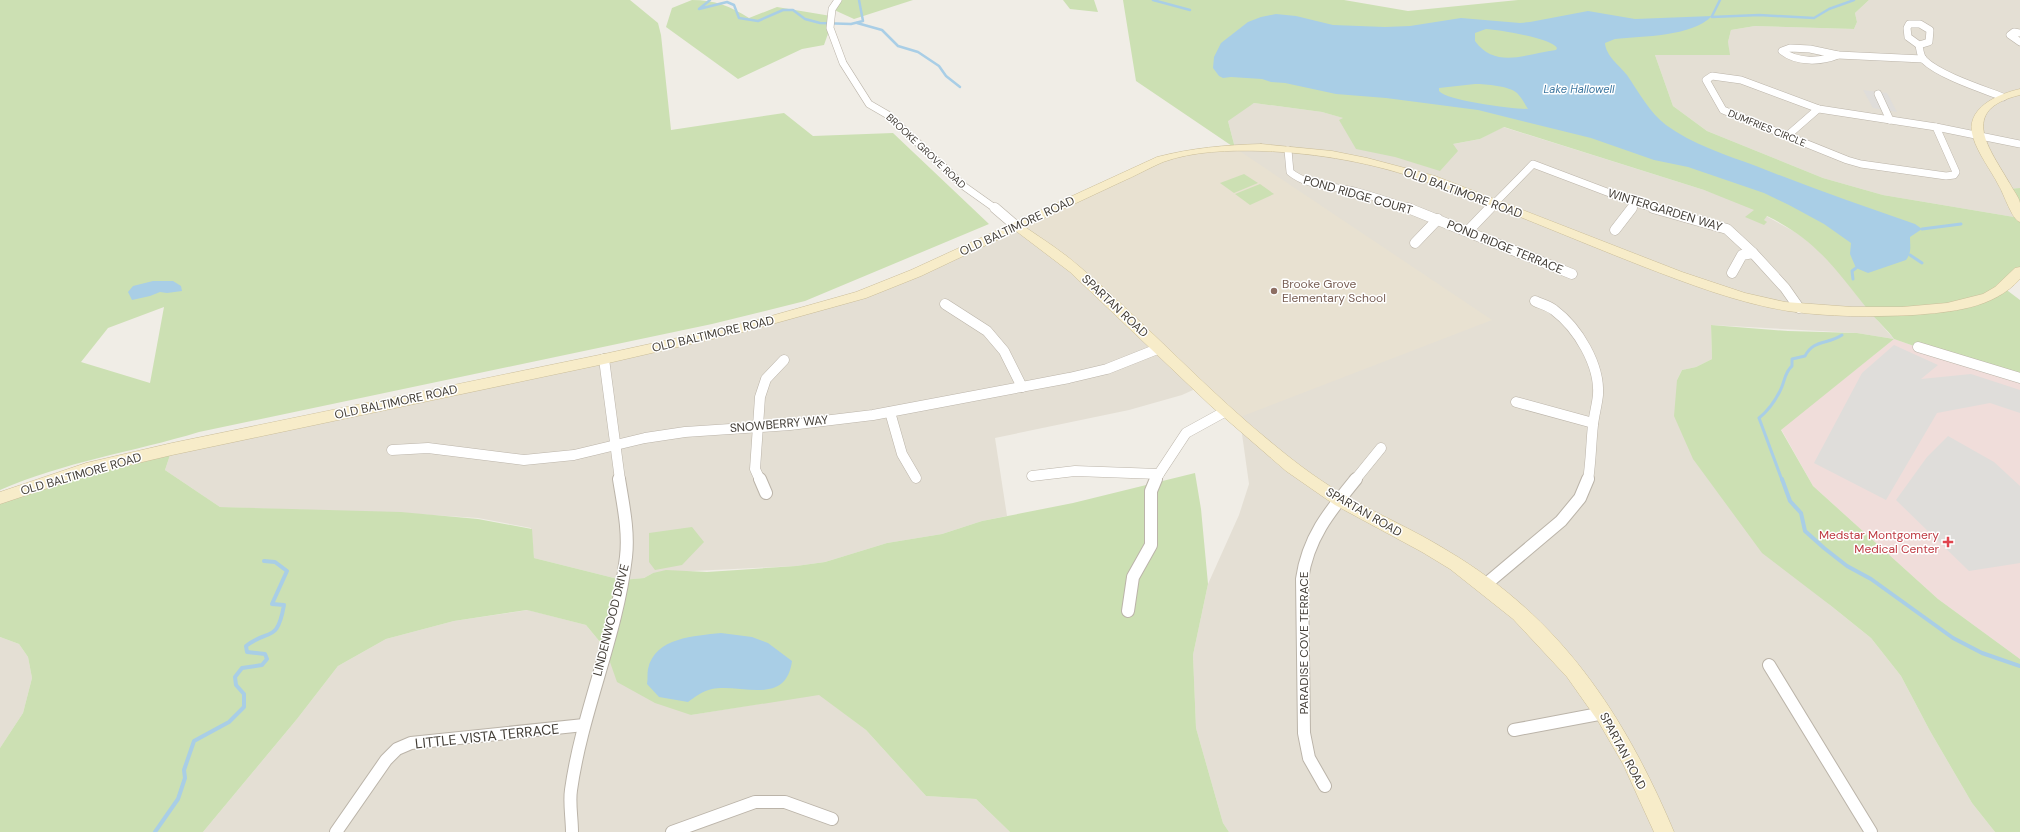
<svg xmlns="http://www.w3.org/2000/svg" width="2020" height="832" font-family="'DM Sans',sans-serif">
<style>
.residential{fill:#e4dfd4}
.education{fill:#e8e1d1}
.medical{fill:#f0ddda}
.green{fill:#cce0b3;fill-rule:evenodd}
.parking{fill:#dfddda}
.water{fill:#a9cee6;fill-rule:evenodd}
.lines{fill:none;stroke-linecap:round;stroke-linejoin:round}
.stream-far2{stroke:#a9cee6;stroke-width:2.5}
.stream-far1{stroke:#a9cee6;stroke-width:3}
.stream{stroke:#a9cee6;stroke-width:4}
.street-far2-casing{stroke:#bbb4a9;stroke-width:8}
.street-far1-casing{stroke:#bbb4a9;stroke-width:11}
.street-casing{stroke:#bbb4a9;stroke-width:14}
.secondary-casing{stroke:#cbbe9a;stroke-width:1}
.street-far2{stroke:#fff;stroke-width:7}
.street-far1{stroke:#fff;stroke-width:10}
.street{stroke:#fff;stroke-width:12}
.secondary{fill:#f7ecc9;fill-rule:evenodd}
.education-dot{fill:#8d6e63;stroke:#fff;stroke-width:1.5}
.health-dot{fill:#e0444e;stroke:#fff;stroke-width:1.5}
.labels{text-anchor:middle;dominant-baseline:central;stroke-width:3;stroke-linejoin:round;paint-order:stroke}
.far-street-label{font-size:10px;fill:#423d36;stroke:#fff}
.far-water-label{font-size:11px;font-style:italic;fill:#3d77a0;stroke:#fff}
.street-label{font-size:12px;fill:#423d36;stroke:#fff}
.education-label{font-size:12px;fill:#785e54;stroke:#fff;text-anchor:start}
.health-label{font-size:12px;fill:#be3a42;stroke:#fff;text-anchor:end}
.near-street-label{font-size:14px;fill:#423d36;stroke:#fff}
</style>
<rect width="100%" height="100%" fill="#f0ede6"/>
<g class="residential">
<path d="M1869,0H2020V188L2008,189L2020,218L1883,195L1823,178L1707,131L1673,106L1655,55H1729L1728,42L1731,30L1755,26L1854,29L1857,22L1855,13Z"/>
<path d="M1254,103L1322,112L1443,146L1480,139L1503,127L1704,190L1746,205L1795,232L1816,247L1835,267L1869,311L1894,339L1857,333L1711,325L1712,359L1696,367L1682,370L1677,380L1830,605L1871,638L1901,676L1930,731L1972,803L1995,832H1229L1223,823L1196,728L1193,655L1208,584L1239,515L1249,484L1242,434L1235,419V148L1227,117Z"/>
<path d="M1016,226L1204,385L1182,395L1129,410L995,438L1007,516L982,521L942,534L887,543L825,562L796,566L653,573L644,578L622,580L534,558L531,528L478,518L401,513L220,507L165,470L172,449L604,359L861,295Z"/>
<path d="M528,610L586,625L605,648L691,715L819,694L866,730L926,796L976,799L1010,832H203L297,719L338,666L386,639L454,621Z"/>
<path d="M0,637L19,644L28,657L32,678L23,713L0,748Z"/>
</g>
<path class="education" d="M1235,148L1492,320L1235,419L1211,391L1016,226L1182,153Z"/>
<path class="medical" d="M1894,339L2020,383V659L1938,599L1813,486L1781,429Z"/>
<g class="green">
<path d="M0,0H630L658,23L661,35L671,130L784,113L813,136L893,133L989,224L805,301L712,324L199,432C133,452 64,462 0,490ZM164,307L150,383L81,362L108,328Z"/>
<path d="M692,0C715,0 730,6 749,18L777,7L831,16L830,28L824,45L802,49L738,79L666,27L672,8Z"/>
<path d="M838,0H913L854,19L832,9Z"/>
<path d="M1063,0H1094L1098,12L1070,9Z"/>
<path d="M1123,0H1344L1408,11L1518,0H1869L1855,13L1857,22L1854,29L1755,26L1731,30L1728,42L1730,55H1655L1673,106L1707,131L1823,178L1883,195L2020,218L2007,189L2020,188V271L2004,288L2020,300V383L1894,339L1781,430L1813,486L1938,599L2020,659V832H1995L1972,803L1930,731L1901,676L1871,638L1830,605L1762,553L1693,459L1674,416L1677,380L1682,370L1696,367L1712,359L1711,325L1788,331L1857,333L1894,339C1887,329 1877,321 1869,311C1836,270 1817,240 1767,216L1764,220L1767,222L1764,225L1745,217L1754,210L1704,190L1504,127L1480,139L1453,144L1458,151L1440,171L1395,157L1356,149L1339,120L1343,118L1322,112L1254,103L1228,121L1235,148L1136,81Z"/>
<path d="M1244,174L1258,183L1234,193L1220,183Z"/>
<path d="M1260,184L1274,194L1250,205L1235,194Z"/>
<path d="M172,449L165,470L220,507L401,512L478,519L532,529L534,558L622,580L644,578L653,573L666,570L707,572L796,566L825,562L887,543L942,534L982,521L1073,503L1195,473L1201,509L1208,584L1193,655L1196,728L1223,823L1229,832H1010L976,799L926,796L866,730L819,695L691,715L655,703L617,682L605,648L586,625L527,610L454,621L386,639L338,666L297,719L203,832H0V748L23,713L32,678L28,657L19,644L0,637V498Z"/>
<path d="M692,527L704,542L682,565L655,570L649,562V533Z"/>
</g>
<g class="parking">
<path d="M1863,90L1887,93L1897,112L1873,108Z"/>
<path d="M1894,345L1938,365L1921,379L1971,374L2020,390V413L1990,403L1937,413L1886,500L1814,463L1862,373Z"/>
<path d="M1948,436L1994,462L2020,486V563L1969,571L1896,500L1927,457Z"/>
</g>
<g class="water">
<path d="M1588,11L1635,19L1712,16C1691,37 1643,36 1615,39L1605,43C1606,56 1619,65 1627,75C1638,91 1650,113 1666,125C1692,144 1726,155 1756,166C1809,187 1862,206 1915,224L1922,229L1910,237C1910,246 1912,252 1906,260L1868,273L1856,268L1850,254L1851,243L1824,224L1789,205L1764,193L1688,167L1654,160L1591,138L1478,110L1386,98L1336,94L1285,83L1271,82L1262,79L1231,77L1223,78L1219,76L1213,68L1214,57L1221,43L1248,22L1261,17L1276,14L1296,16L1333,25L1385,27L1410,26L1461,18L1520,23L1530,22ZM1486,29C1499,30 1551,38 1557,48L1556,50C1528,53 1496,70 1475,41V33ZM1475,84C1486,84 1509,86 1517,93C1521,97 1525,104 1528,109C1514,109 1447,101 1439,91V88Z"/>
<path d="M153,281H173L181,286L182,291L167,293L160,292L150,296L132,300L128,292L133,286Z"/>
<path d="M721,633L752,637L768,643L792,661C786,707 740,683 712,689C702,691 695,697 688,702L659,697L647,684C648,679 647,674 648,669C655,637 695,636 721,633Z"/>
</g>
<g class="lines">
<g class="stream-far2">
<path d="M710,0L699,9L727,2L734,5L739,18L758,21L783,10H793L805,19L820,23L851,24L863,21L859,0"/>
<path d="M1153,0L1190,10"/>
<path d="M1712,16L1720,0"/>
<path d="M1712,17L1759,15L1814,18L1829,9L1854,0"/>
<path d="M857,23L882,30L898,46L918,52L939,66L946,76L960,87"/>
</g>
<g class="stream-far1">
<path d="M1922,229L1961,224"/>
<path d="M1910,255L1922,263"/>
<path d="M1853,279L1852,271L1856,268"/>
<path d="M1782,480L1759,418C1768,411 1775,401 1780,391C1785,382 1784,373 1792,366V359L1805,356C1814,339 1827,345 1842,335"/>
</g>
<g class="stream">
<path d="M1782,479L1790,501L1801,513L1805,531L1824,548L1847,566L1871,579L1953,638L1982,653L2020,666"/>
<path d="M155,832L178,799L185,778L184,770L194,741L229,722L244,707V694L236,685L235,677L242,668L262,665L267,659L265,654L247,652L246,646C269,628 277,644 284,605L272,604L287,571L275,562L264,561"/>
</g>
<g class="street-far2-casing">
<g id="street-far2">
<path d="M838,0L832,9L830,28L843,63L869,104L888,115L965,187L996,209"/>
<path d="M1909,24H1920L1930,30L1929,42L1919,45L1908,37L1907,28Z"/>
<path d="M2020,33L2014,32L2010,35L2020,42"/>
<path d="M1919,45C1920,50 1920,56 1924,60C1939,75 1982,89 2003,97"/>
<path d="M1790,48L1810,49L1838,55C1821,62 1797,63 1782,51Z"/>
<path d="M1838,55L1923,59"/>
<path d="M1712,76L1741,80L1819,109L1936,127L1956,172L1954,175L1946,176L1861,164L1847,160L1723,110L1706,80Z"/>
<path d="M1878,94L1890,120"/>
<path d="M1936,127L2020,144"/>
<path d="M1787,136L1818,109"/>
<path d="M1288,150L1290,172C1308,187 1336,186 1358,192C1376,197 1394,203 1411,209"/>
<path d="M1489,209L1533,164L1636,203L1656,209"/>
<path d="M1631,209L1636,203"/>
</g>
</g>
<g class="street-far1-casing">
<g id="street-far1">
<path d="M995,208L1016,226"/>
<path d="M1408,208L1572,274"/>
<path d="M1653,208L1727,229L1753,253L1785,288L1799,308"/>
<path d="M1615,230L1632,208"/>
<path d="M1468,231L1490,208"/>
<path d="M1415,243L1438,219"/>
<path d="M1732,273L1742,255L1753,253"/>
<path d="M1535,301C1541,304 1549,306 1554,310C1578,328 1600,365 1598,395C1597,405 1594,415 1593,425C1591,443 1591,462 1588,480"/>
<path d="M945,304L987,331L1004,351L1022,387"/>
<path d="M1918,347L2020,378"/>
<path d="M604,359L620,480"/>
<path d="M1516,402L1593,423"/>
<path d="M890,412L902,454L916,478"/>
<path d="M392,450L428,448L524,460L574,455L645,438L685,432L790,425L873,415L1069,378L1107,369L1160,348"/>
<path d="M1032,476L1075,471L1159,474"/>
<path d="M760,480L755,469L760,397L766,379L784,360"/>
<path d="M1155,480L1186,433L1226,411"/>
<path d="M1355,480L1381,448"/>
</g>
</g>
<g class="street-casing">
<g id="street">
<path d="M760,479L766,493"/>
<path d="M1485,585L1561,521L1580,498L1588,479"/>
<path d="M1128,611L1133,577L1151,545V491L1156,479"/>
<path d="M1769,665L1871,832"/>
<path d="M1514,730L1604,713"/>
<path d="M1325,786L1309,758L1304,733L1302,579C1308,537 1330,511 1356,479"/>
<path d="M336,832L386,760L397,749L411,743L584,725"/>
<path d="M572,832C572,818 569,803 571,790C582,711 617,636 626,557C629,531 623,504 619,479"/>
<path d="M672,832L755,802H785L832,819"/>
</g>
</g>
<g class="secondary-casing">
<g id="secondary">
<path d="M2020,89V95C1957,110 1990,149 2010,184C2013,190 2019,197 2020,203C2020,209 2020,216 2020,222C2012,220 2004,194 1999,186C1991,170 1978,154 1973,137C1964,108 1998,94 2020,89Z"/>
<path d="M1261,144L1332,151L1367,158L1435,176L1682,272L1745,293L1785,302L1852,307H1902L1947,303L1983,294L1995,287L2015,268L2020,267V279C1993,309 1951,312 1913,315C1872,317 1829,317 1788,311C1738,303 1689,284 1642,266C1570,238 1500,207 1427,182C1375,163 1318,153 1262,151C1230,150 1193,151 1163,162C1149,168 1135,176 1121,182C1089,197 1057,212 1025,227C1044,240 1063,252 1080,267C1148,325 1208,392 1278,448C1300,466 1323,483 1348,497C1381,516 1416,531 1448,551C1561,618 1624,714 1674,832H1654L1623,764L1598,721L1567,677L1513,619L1450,569L1422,552L1335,505L1286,471L1211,406L1070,272L1016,231L921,276L866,298L747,331L604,364L172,455L87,475L0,504V492L86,463L172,443L604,354L746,323L856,292L911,270L1157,157C1192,148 1225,145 1261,144Z"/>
</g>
</g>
<use href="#street-far2" class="street-far2"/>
<use href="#street-far1" class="street-far1"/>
<use href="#street" class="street"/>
<use href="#secondary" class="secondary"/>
</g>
<circle class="education-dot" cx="1274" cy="291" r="4"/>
<path class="health-dot" d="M1946 536h4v4h4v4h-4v4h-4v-4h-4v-4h4z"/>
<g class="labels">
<g class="far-street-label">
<text transform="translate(1767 128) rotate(22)">DUMFRIES CIRCLE</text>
<text transform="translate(926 151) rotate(43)">BROOKE GROVE ROAD</text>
</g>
<g class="far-water-label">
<text x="1579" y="89">Lake Hallowell</text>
</g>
<g class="street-label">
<text transform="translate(1463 193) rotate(20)">OLD BALTIMORE ROAD</text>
<text transform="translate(1358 195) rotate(16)">POND RIDGE COURT</text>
<text transform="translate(1665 210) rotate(17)">WINTERGARDEN WAY</text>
<text transform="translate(1017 226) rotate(-25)">OLD BALTIMORE ROAD</text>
<text transform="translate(1505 247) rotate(22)">POND RIDGE TERRACE</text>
<text transform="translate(1115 306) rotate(43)">SPARTAN ROAD</text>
<text transform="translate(713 334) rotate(-13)">OLD BALTIMORE ROAD</text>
<text transform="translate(396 402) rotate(-12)">OLD BALTIMORE ROAD</text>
<text transform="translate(779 424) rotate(-5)">SNOWBERRY WAY</text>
<text transform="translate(81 474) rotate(-16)">OLD BALTIMORE ROAD</text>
<text transform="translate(1364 512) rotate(30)">SPARTAN ROAD</text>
<text transform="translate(611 620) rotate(-76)">LINDENWOOD DRIVE</text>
<text transform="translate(1304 643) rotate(-90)">PARADISE COVE TERRACE</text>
<text transform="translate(1623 751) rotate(62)">SPARTAN ROAD</text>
</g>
<g class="education-label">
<text x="1282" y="284">Brooke Grove<tspan x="1282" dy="14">Elementary School</tspan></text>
</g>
<g class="health-label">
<text x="1939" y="535">Medstar Montgomery<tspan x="1939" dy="14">Medical Center</tspan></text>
</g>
<g class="near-street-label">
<text transform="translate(487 736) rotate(-6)">LITTLE VISTA TERRACE</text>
</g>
</g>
</svg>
